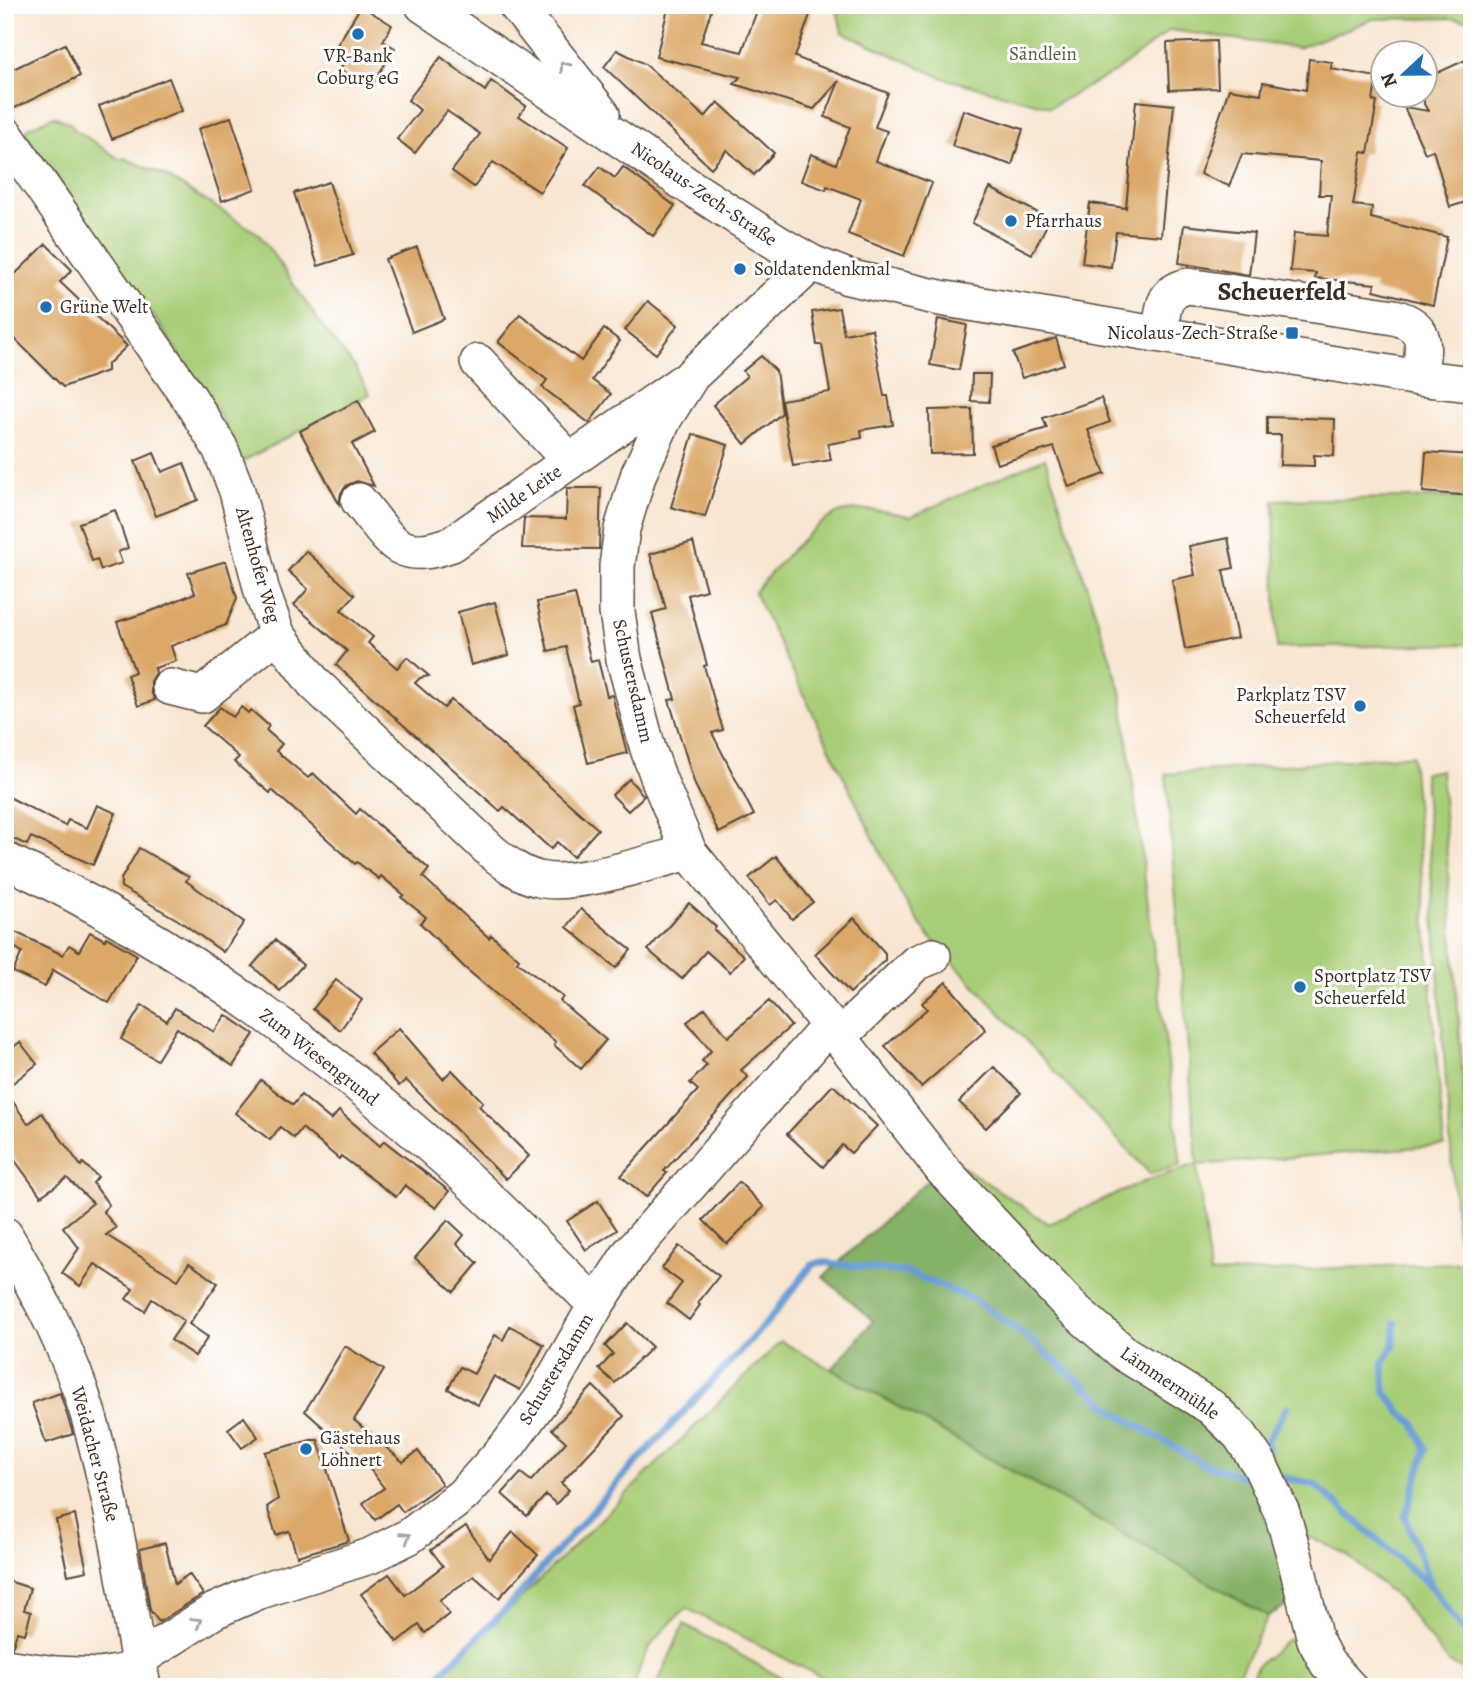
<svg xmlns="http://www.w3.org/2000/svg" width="1477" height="1692" font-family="Alegreya,serif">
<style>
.green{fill:#a9ce78;stroke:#727c4b;stroke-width:2}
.forest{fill:#86b168;stroke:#606e43;stroke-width:2}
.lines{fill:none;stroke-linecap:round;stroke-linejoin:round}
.stream{stroke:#699dd4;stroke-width:7}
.building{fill:#dba867}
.minor-casing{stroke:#574639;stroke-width:38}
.minor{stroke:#fff;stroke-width:35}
.oneway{stroke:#a79f9a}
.poi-dot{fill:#1f6fb2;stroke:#fff;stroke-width:2.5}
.labels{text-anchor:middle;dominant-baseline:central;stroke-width:6;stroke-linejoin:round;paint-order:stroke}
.park-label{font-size:19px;fill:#5c5b39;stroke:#fff}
.poi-label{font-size:19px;fill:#3b2a1e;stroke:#fff;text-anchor:start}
.street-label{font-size:19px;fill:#3b2a1e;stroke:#fff}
.district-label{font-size:26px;font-weight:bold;fill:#3b2a1e;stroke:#fff}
</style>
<rect width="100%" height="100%" fill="#fff"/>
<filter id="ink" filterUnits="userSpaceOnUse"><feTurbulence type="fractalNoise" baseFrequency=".0143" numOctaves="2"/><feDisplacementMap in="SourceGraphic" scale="14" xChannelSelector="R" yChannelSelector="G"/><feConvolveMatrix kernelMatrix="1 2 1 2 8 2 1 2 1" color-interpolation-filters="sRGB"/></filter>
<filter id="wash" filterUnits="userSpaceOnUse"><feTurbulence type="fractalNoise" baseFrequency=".00686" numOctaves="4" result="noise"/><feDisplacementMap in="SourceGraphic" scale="28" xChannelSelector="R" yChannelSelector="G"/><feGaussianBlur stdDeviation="1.57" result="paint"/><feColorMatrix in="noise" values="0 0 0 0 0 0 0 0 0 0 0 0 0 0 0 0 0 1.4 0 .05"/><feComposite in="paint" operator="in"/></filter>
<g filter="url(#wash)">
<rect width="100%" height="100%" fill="#f8e6d2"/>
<g class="green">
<path d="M836,5H1472V21L1452,18L1373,19L1298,48L1170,30L1115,72L1050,107L943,78L842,32Z"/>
<path d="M54,116L71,124L73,128L121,160L124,158L164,175L259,234L325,330L354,366L370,394L241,462L220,415L144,302L26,134L28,128Z"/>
<path d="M1045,458L1121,691L1181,1165L1150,1174L926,933L900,893L754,592C774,570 818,515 846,511C868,508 890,511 910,517Z"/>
<path d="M1472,497V644L1277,648L1274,500Z"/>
<path d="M1412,755L1444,1145L1197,1165L1210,1274L1472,1262V1672L1448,1663L1401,1601L1346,1554L1297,1531L953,1160L1049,1224L1148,1180L1197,1164L1166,774Z"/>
<path d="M1441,770L1472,1212V1234L1457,1235L1424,773Z"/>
<path d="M781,1341L1268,1616L1232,1687H841L686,1608C658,1635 643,1648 634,1687H427L511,1608Z"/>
<path d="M684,1624L798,1687H656Z"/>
<path d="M1288,1639L1335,1687H1247L1257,1666Z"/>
</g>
<path class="forest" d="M934,1174L1242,1448L1296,1600L1268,1616L832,1369L873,1321L823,1277Z"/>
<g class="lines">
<g class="stream">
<path d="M1395,1323L1394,1345L1383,1363L1385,1391L1401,1413L1414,1423L1426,1450L1405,1517L1432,1588"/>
<path d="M1267,1450L1266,1442L1287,1407"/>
<path d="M1276,1476L1314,1484L1432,1588L1464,1631L1472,1634"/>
<path d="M427,1687L509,1606L609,1492L769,1320L812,1265L821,1262L909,1273L973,1299L1026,1336L1115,1412L1203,1464L1245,1477"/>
</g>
</g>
<g id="blocks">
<g class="building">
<path d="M669,5H713L701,42L742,52L759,5H788L811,12L795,57L888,93L875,127L887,131L876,161L932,183L904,256L848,234L861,199L827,186L826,190L801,181L811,154L836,164L850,127L825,117L839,81L814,109L734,84L740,77L656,57Z"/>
<path d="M361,6L392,25L383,41L395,48L370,88L340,69L349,55L336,47Z"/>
<path d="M1216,41L1218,88L1169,90L1167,43Z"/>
<path d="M65,44L80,76L13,109L5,93V73Z"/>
<path d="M617,50L645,64L705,117L718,102L774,153L754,175L727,150L711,168L604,67Z"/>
<path d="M441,57L485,91L491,81L526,106L519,116L568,148L540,192L493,162L474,187L452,171L480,134L447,111L415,153L397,139L420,110L408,100Z"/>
<path d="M1472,57V200L1450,207L1433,150L1425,153L1404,107L1428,111L1424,104V79Z"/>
<path d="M1309,59L1332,62L1331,69L1377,77L1373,101L1377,102L1368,153L1362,152L1353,205L1372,207L1371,218L1447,237L1433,305L1374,290L1375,284L1315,278L1316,273L1290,271L1294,233L1327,236L1331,195H1319L1321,161L1242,154L1229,186L1200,174L1229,89L1261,94L1263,82L1306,90Z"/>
<path d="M169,78L182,111L112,139L99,106Z"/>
<path d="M1136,101L1174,105L1161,236L1116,232L1111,267L1082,263L1090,203L1126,208Z"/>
<path d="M963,110L1023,129L1012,165L952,146Z"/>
<path d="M231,117L255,189L222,201L198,129Z"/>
<path d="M600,167L615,178L623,167L675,206L653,236L585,186Z"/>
<path d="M329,182L353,255L318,266L294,193Z"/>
<path d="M990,188L1050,219L1032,254L972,223Z"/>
<path d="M1184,225L1254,233L1249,275L1179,263Z"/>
<path d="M46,244L72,270L60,282L127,346L107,365V371L63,387L5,329V284Z"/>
<path d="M417,247L444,319L412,332L385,259Z"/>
<path d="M648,301L678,325L656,354L625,330Z"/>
<path d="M839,308L844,334L872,329L884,396H888L893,425L861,430L862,438L828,444L831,460L793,466L781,400L830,392L822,345H817L812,312Z"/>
<path d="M520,314L581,361L604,329L620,341L592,380L611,394L589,423L542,387L547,380L498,342Z"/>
<path d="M938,319L967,325L959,370L930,365Z"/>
<path d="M1056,338L1064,364L1022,378L1013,353Z"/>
<path d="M761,356L776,371L782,413L745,444L713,405L747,376L743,371Z"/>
<path d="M972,374H990L989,402L971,401Z"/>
<path d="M1101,398L1110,422L1088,430L1105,474L1069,487L1054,447L997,464L991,445L1047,428L1043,418Z"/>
<path d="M358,400L375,432L352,444L374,486L357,481L347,485L341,493L339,504L300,431Z"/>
<path d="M972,409L973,453L930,454L929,410Z"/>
<path d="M1267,417L1335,419L1334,456L1314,455V466L1280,465L1281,435H1267Z"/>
<path d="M693,434L728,445L705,517L671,507Z"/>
<path d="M1426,452L1472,455V496L1423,492Z"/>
<path d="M154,453L162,472L184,463L198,500L156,516L135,461Z"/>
<path d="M567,488H601L599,549L522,548L524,518L566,519Z"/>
<path d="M115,510L128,548L118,552L122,563L101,570L97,559L92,561L79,523Z"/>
<path d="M1228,538L1234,568L1223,570L1237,638L1185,649L1172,580L1195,575L1189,546Z"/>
<path d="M693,542L706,590L688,595L707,665L704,666L723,730L712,733L754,815L719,833L695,785L669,700L675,699L652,613L666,609L650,554Z"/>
<path d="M306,551L355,595L341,610L373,637L368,643L397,668L407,657L429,676L420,678L415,683L444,708L451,700L598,829L573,857L557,842L551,849L504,807L500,811L336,665L347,651L294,605L308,589L288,571Z"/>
<path d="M226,561L237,598L226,625L171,646L176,661L155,668L156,673L151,681V692L155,700L138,706L127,675L135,672L117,622L157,609L195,593L188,573Z"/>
<path d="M575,594L591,662L598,660L607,696L612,695L627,753L588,763L573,705L579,703L566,647L548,651L537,602Z"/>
<path d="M495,602L509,655L471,665L458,612Z"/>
<path d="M220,707L233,717L241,707L248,713L251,710L269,726L266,730L282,744L276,751L308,778L313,773L356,814L360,809L429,869L423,877L489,938L491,935L519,959L517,962L563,997L560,1001L606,1040L581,1069L554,1045L556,1042L511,1007L464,967L420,923L426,917L401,897L404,895L381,876L379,879L357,862L355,864L272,790L270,793L234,762L239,757L203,726Z"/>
<path d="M629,779L644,796L628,811L612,795Z"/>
<path d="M5,795L65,826L68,820L87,828L97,805L116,813L93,865L31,837L27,845L5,835Z"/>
<path d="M139,848L189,877L186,881L244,922L223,952L178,920L121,887V879Z"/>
<path d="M776,856L813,902L792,919L777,900L770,905L749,878Z"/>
<path d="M689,903L716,927L714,930L744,956L730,972L706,951L682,979L648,950Z"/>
<path d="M581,909L631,950L616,968L567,927Z"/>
<path d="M854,918L885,953V960L850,993L815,954Z"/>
<path d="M15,932L63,955L69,945L79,951L90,932L105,940L106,937L137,955L109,1003L53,970L45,987L13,972L22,952L9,944Z"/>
<path d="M275,940L303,965L280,991L252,966Z"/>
<path d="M336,980L362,1000L340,1030L313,1009Z"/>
<path d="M946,982L986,1030L921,1087L885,1046L927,1009L922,1003Z"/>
<path d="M769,1001L791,1026L741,1070L748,1077L664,1171L667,1173L646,1197L621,1176L698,1090L690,1083L707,1065L702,1061L711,1051L687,1022L705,1008L728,1037Z"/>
<path d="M142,1005L167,1021L175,1008L214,1032L226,1015L254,1034L233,1066L177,1028L157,1060L121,1039Z"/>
<path d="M399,1028L443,1079L452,1070L483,1102L479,1106L529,1156L506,1179L406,1080L399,1086L370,1053Z"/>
<path d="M20,1042L37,1064L5,1089V1053Z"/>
<path d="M994,1067L1021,1093L986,1128L959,1102Z"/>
<path d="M261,1080L293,1105L301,1095L331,1120L339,1111L380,1146L384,1141L449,1191L436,1208L405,1185L396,1197L341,1156L339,1159L302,1128L294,1138L280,1127L270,1140L235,1113Z"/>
<path d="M833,1085L877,1126L851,1153L842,1145L823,1167L787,1134Z"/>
<path d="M5,1090L28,1124L42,1113L81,1166L83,1163L98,1177L93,1183L109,1205L103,1211L116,1228L106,1235L178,1280L189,1263L218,1283L189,1324L208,1337L195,1356L171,1340L184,1321L152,1299L145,1311L126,1299L133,1289L95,1264L80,1286L62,1273L79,1248L63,1227L93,1203L67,1178L41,1196L5,1147Z"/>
<path d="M739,1182L764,1207L727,1244L703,1220Z"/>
<path d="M598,1201L617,1230L586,1250L567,1221Z"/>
<path d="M448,1220L464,1235L457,1244L478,1263L454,1292L415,1258Z"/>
<path d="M679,1246L719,1276L698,1303L700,1305L689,1320L667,1303L682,1283L662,1268Z"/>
<path d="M627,1323L652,1347L615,1383L599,1369L613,1354L605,1346Z"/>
<path d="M510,1326L544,1345L520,1390L494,1376L478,1405L448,1389L460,1367L474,1374L495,1335L503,1340Z"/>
<path d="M345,1346L384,1370L354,1420L403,1462L418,1451L442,1484L403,1512L397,1504L375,1520L363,1503L384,1488L369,1468L305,1411Z"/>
<path d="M593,1386L624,1416L561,1483L569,1490L556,1504L546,1495L527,1516L502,1494L521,1473L531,1481L566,1442L552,1429Z"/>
<path d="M60,1393L73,1434L46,1443L32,1403Z"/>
<path d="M244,1417L258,1437L242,1448L228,1429Z"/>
<path d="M311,1440H318L349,1541L297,1556L289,1531L276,1535L267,1507L278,1499L265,1452Z"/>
<path d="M75,1515L87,1571L68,1575L56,1520Z"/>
<path d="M466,1526L489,1559L513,1532L538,1555L499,1598L474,1576L439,1600L449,1614L425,1633L419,1625L397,1642L361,1594L389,1574L405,1595L443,1566L431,1550Z"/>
<path d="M165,1543L175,1584L189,1574L203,1594L159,1622L150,1610L140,1549Z"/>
<path d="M5,1580L30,1588L24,1610L31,1612L25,1634L17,1632L12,1648L5,1647Z"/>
</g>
</g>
</g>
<g filter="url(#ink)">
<use href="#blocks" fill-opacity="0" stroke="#574639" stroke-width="2"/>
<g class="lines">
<g class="minor-casing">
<g id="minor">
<path d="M423,5L690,187L779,244L812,263L848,277L940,298L1419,378L1472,384"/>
<path d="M516,5L602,114"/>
<path d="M5,134L190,399L220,448L237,491L262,592L277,634L314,683L492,852C507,864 521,875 539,879C572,888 654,861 689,852"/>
<path d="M812,263L692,375L665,417L639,473L622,529L617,566V612L624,659L648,749L661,785L689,852L839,1037L942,1169L1070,1306L1125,1354L1211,1407L1240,1435L1260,1465L1282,1513L1294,1554L1315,1640L1327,1663L1349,1687"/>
<path d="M1160,334C1164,309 1160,293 1188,286L1394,317C1431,327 1423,347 1419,378"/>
<path d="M478,362L570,461"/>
<path d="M359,501C391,540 396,564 452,544L681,383"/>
<path d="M170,687L202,695L277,634"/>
<path d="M5,860C181,942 349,1067 490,1200C526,1234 560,1270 596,1305"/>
<path d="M839,1037L916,963L933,956"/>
<path d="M5,1235C38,1292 69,1350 88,1414C114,1503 127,1596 143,1687"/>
<path d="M139,1659L214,1611L257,1592L370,1556L410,1536L463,1495L509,1444L546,1393L596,1305L630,1253L829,1026"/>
<path d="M5,1667L56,1674L100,1676L140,1669"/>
</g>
</g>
<use href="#minor" class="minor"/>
</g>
<defs><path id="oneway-chevron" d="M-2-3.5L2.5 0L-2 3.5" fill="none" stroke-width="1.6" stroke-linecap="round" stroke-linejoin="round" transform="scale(1.75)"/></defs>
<g class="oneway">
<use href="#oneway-chevron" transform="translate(564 66) rotate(-128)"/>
<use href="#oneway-chevron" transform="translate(406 1537) rotate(-31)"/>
<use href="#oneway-chevron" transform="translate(197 1622) rotate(-32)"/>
</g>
</g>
<g class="poi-dot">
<circle cx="358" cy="34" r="7"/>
<circle cx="1011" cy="221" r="7"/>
<circle cx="740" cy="269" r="7"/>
<circle cx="46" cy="307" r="7"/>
<rect x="1285" y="326" width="14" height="14" rx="3.5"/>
<circle cx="1360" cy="706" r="7"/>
<circle cx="1300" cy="987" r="7"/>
<circle cx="306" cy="1449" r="7"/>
</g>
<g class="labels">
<g class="park-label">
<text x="1043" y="54">Sändlein</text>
</g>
<g class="poi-label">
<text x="358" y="56" text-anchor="middle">VR-Bank<tspan x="358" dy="22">Coburg eG</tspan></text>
<text x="1025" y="221">Pfarrhaus</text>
<text x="754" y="269">Soldatendenkmal</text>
<text x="60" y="307">Grüne Welt</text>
<text x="1278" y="333" text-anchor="end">Nicolaus-Zech-Straße</text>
<text x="1346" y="695" text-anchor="end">Parkplatz TSV<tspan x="1346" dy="22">Scheuerfeld</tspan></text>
<text x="1314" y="976">Sportplatz TSV<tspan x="1314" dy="22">Scheuerfeld</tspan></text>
<text x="320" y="1438">Gästehaus<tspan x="320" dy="22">Löhnert</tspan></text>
</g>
<g class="street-label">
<text transform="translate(704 194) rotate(34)">Nicolaus-Zech-Straße</text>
<text transform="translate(524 494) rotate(-35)">Milde Leite</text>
<text transform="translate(258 565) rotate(74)">Altenhofer Weg</text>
<text transform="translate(633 681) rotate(77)">Schustersdamm</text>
<text transform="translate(319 1057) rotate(38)">Zum Wiesengrund</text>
<text transform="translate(556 1369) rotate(-59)">Schustersdamm</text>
<text transform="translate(1170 1383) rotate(34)">Lämmermühle</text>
<text transform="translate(95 1454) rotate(75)">Weidacher Straße</text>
</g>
<g class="district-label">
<text x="1282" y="291">Scheuerfeld</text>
</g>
</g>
<rect width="1477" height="1692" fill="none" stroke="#fff" stroke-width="28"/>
<g transform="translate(1404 74) rotate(248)"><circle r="33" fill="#ffffff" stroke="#b1aaa5" stroke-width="2"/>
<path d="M0-5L12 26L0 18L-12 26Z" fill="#1f6fb2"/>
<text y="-10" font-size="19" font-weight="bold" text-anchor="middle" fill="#3b2a1e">N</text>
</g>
</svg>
